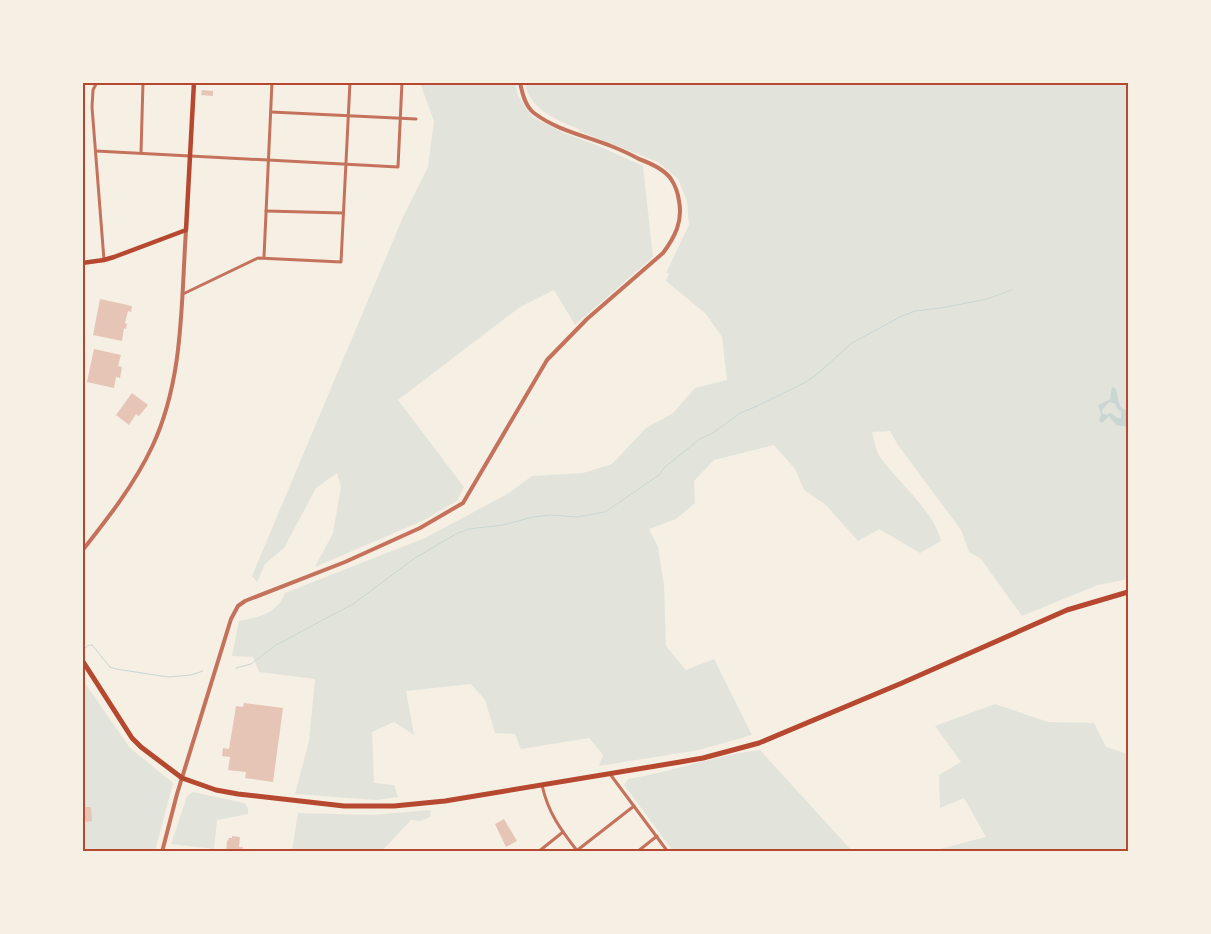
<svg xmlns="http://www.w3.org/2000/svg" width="1211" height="934" font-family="'Sofia Sans Condensed',sans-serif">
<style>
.green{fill:#e2e4dc}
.water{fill:#c9d6d2;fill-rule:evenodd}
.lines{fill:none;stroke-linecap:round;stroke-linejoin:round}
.stream{stroke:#c9d6d2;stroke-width:1}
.building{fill:#e6c5b7}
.minor{stroke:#c5725c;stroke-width:3}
.tertiary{stroke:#c5725c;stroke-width:4}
.secondary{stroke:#b5482f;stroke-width:4.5}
.primary{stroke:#b5482f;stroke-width:5}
.neatline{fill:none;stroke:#b5482f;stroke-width:2}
</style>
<rect width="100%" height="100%" fill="#f6efe4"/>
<g class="green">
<path d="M420,83H515L518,96L532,117L564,133L594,144L643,166L653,257L575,325L554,290L520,307L398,400L464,487L457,501L422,521L315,567L333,533L341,487L337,473L316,488L284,548L265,564L257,582L252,576L403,217L428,167L429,158L434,121Z"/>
<path d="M525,83H1128V579L1098,585L1022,616L981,559L969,552L961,530L898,445L890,431L872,432C874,439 876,451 880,457C898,482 934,511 941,541L920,553L879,529L858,541L826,505L804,490L795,469L774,445L714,460L694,481L695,503L676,519L649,529L658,547L664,585L666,646L686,670L714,659L752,735L699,750L599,766L603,755L589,738L521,749L515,734L495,733L485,700L471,684L406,691L414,735L394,722L372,732L374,783L394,785L398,797L376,800L295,794L309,741L315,679L259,672L253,657L232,656L239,621C259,617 277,614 285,593L425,538L509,493L532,476L583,473L612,464L646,428L673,413L695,388L727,380L722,337L706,314L666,281L669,274L666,273L689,225L687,202L678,179L658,162L579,131V129C556,120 529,109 525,83Z"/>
<path d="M82,679L130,748L173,783L155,851H83Z"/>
<path d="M995,704L1048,722L1094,723L1106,747L1128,754V851H932L986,837L964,798L940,808L939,775L961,762L935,726Z"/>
<path d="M760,750L852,851H673L624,785L628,779C672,772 715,755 760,750Z"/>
<path d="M193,792L244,803L248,808V814L217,820L214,849L171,844L187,796Z"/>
<path d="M431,810L430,817L421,821L411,820L382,851H292L298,813L372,815Z"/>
</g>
<path class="water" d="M1112,387L1116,389C1119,399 1117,408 1128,411V427L1116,425L1109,416L1102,423L1099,421L1101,414L1098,405L1110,399ZM1109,402L1114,403L1116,405V407L1121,412V418H1117L1111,413L1106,415L1102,413V410Z"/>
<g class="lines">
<g class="stream">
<path d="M84,649L89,645H92L110,667L116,669L168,677L191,675L203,671"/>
<path d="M236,668L251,664L276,645L353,604L415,558L456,534L468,529L503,525L533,517L550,515L577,517L605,512L659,475L665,467L700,439L713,433L740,413L755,407L804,383L816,375L852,343L900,317L915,311L941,308L987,299L1012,290"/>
</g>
</g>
<g class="building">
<path d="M202,90L213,91V96L201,95Z"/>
<path d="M100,299L132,306L131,312L128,311L125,323L127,324L126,329L124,328L122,341L93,335Z"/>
<path d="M94,349L121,355L118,366L122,367L120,378L116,377L114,388L87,382Z"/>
<path d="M132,393L148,405L139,416L136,414L129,425L116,415Z"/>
<path d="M244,703L283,708L273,782L245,778L246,772L228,770L230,757L222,756L223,748L229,749L236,706L243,707Z"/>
<path d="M85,807H91L92,821L86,822L85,818H83L82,810H85Z"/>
<path d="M504,819L517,841L506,847L495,824Z"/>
<path d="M232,836L240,837L239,847H243L242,852H226L227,842L229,838H232Z"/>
</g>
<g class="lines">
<g class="minor">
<path d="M97,82L93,90L92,107L104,260"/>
<path d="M271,112L416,119"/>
<path d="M96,151L398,167L402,82"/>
<path d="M141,153L143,82"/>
<path d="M266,211L343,213"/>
<path d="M264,257L272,82"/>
<path d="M183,294L258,258L341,262L350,82"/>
<path d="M610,774L668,852"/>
<path d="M542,785C548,813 561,830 578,852"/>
<path d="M538,852L563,832"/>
<path d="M575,852L634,806"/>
<path d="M637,852L657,836"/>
</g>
<g class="tertiary">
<path d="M82,551C108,518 134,485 152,447C184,379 181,303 186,230"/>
<path d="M162,852L177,794L231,619L238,606L245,601L345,562L420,528L463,503L547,360L587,319L663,253C675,237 683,221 679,201C678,193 675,185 671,179C664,169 650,163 639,159C630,154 621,150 611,146C586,136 556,130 534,113C525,106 522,93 520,82"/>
</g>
<path class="secondary" d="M82,263L104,260L114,257L186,230L194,82"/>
<path class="primary" d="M82,660L132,738L141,747L182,778L216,790L238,794L344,806H394L445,801L680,762L703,758L759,743L902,683L1067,610L1128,592"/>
</g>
<rect width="1211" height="934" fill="none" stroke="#f6efe4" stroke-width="168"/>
<rect x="84" y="84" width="1043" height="766" class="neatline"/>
</svg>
